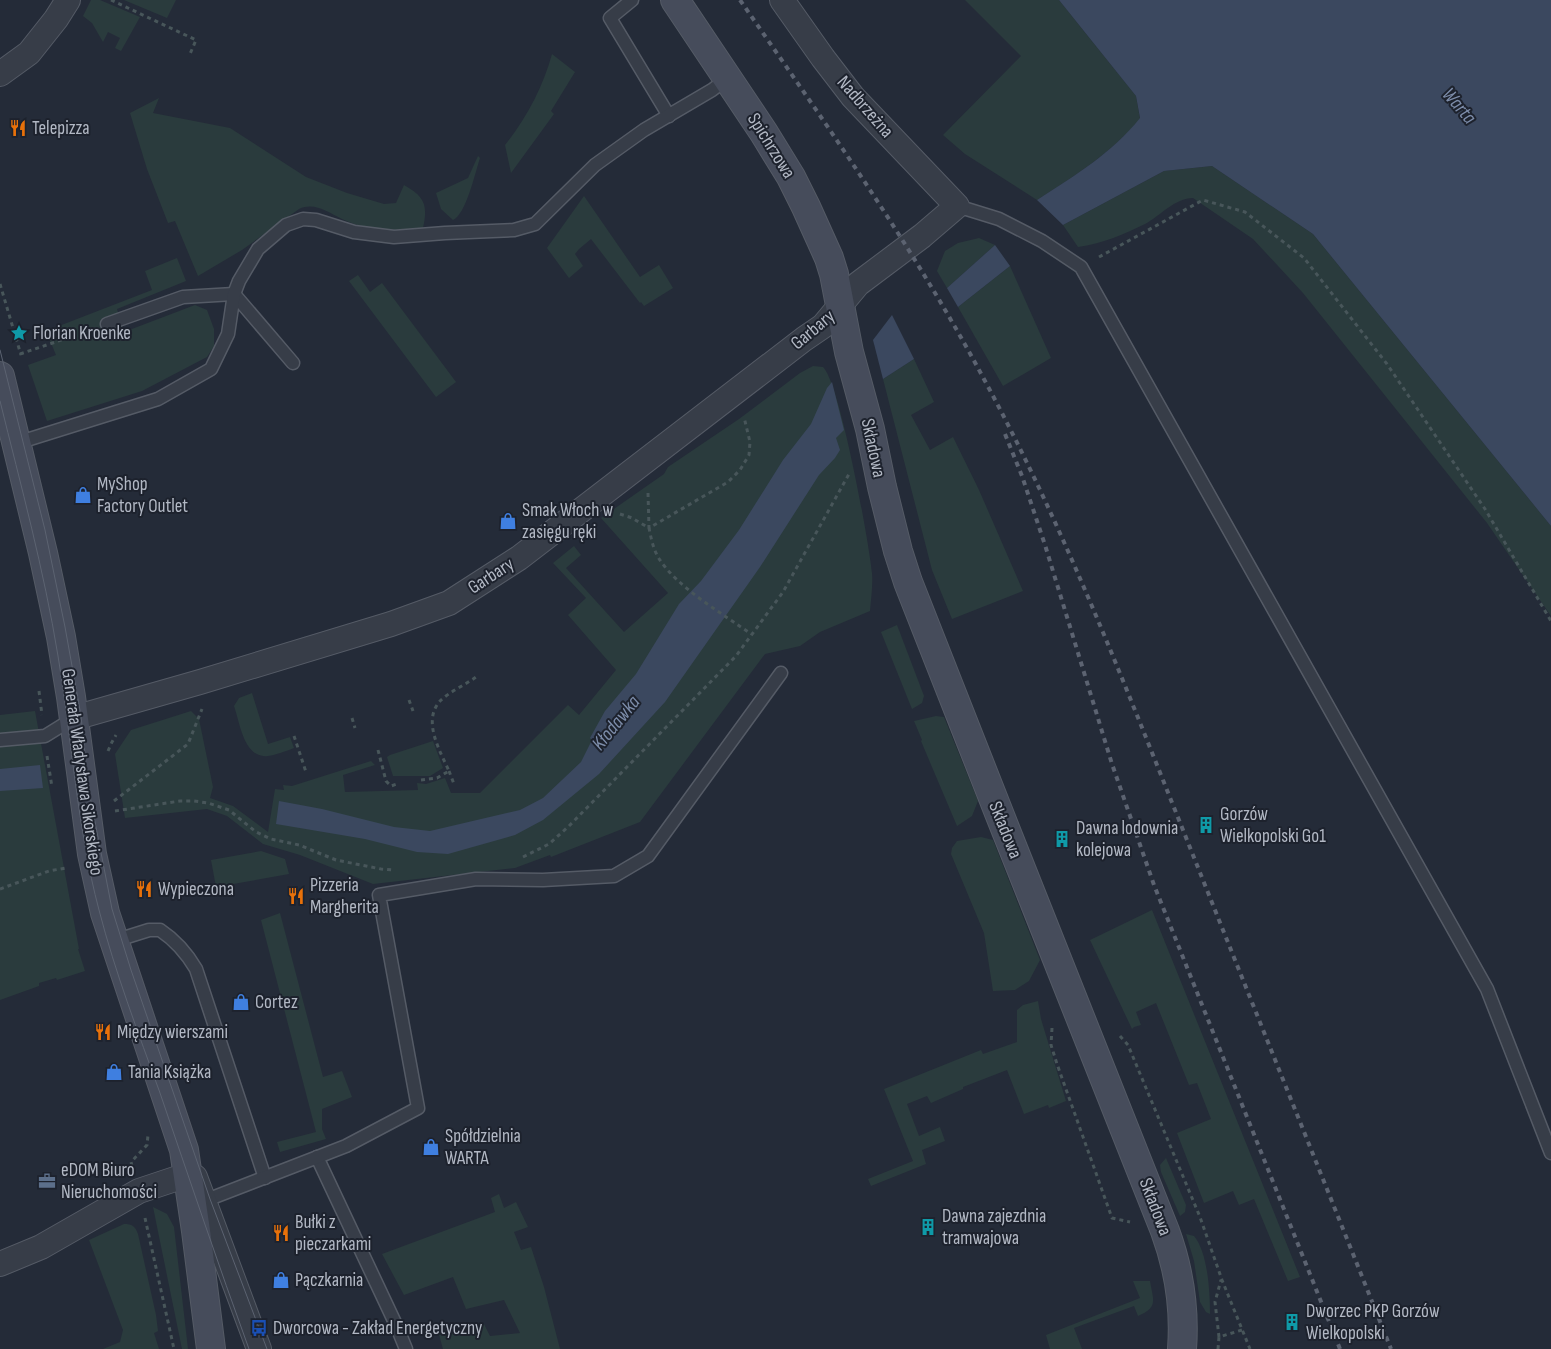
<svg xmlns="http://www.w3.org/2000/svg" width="1551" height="1349" font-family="'Sofia Sans Condensed',sans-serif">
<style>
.green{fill:#2a3b3d}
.water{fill:#3b485f}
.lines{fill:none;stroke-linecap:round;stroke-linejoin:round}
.lane-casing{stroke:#555b66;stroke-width:15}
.street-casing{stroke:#555b66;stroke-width:26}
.secondary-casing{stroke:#555b66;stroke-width:30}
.path{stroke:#48565a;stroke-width:3;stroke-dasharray:4 4;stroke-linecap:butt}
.lane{stroke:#373d48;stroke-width:12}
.street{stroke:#373d48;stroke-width:24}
.secondary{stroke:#464c5b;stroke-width:28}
.tram{stroke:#5c6371;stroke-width:1}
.rail{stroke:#5c6371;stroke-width:4;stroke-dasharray:5 5;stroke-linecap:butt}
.labels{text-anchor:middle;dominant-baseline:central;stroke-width:4;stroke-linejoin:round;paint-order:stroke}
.street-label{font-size:19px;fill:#b2b8c4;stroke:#1d222d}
.poi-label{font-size:19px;fill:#b2b8c4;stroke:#1d222d;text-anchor:start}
.water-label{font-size:20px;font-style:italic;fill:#7d8daa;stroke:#1d222d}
</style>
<rect width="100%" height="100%" fill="#242b38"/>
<g class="green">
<path d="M91,0H100L140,17L121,51L115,48L120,38L108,32L103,42L92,23L83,16Z"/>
<path d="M124,0H176L167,18Z"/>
<path d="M965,0H1059L1136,96L1140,119C1111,153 1075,176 1037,200L965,154L943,135L1021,56Z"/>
<path d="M552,54L575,72L551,111L554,114L511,173L505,145C526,119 543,87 552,54Z"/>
<path d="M159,98L153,113L230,128L306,177L347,193L384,204L396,203L404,185C425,197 428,205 423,228C405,230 386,232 368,228C360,226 350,223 342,219C327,212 315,202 299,209L242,250L198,276L175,221L168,223L147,169L130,113Z"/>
<path d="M478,156L480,158C475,173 466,214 453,220L441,209L436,193L468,178Z"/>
<path d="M1212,166L1313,234L1551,526V616L1487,523L1303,293L1253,239L1193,198C1175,198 1160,216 1145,224C1124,234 1102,244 1078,247L1063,225L1164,171Z"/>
<path d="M584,196L640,277L659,265L673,288L644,306L641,302L640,303L591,239L579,249L575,254L583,266L569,278L547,248Z"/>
<path d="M979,238L995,245L947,288L937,271L945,251L958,243Z"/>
<path d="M177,258L186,281L117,309L124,332L195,305L207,310L214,329V346L207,357L142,391L47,421L28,365L56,355L46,331L152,290L145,271Z"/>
<path d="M1010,266L1051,358L1003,386L958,307Z"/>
<path d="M358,275L370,292L382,283L456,382L436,397L349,281Z"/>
<path d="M914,359L934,402L911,415L930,450L953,437L979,490L1023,591L952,619L932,570L883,379Z"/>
<path d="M813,366L823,367C840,383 869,542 872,573C873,585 871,599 870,611L820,632L800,646L765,654L640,822L551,857L550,855L515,868L373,884L300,855L263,844L227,816L207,809L125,818L115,754L131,730L191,711L199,719L213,787L210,798L233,806L268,832L275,789L284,790L283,785L292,786L371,761L375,765L343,775L345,792L418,790L417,783L426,784L445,778L451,793H480L568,705L579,715L616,670L568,615L586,598L553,563L574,546L581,555L566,568L624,632L668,593L601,518L664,474L668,467L739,419L800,373Z"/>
<path d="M897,625L924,696L922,703L912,709L881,632Z"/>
<path d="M252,693L268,744L290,737L294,748C286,751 276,755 268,756C244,759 240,723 234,706L239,698Z"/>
<path d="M35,711L79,949H78L85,971L57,980L56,978L39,983V986L0,1000V715Z"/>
<path d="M936,716L944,717L978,801L972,816L957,826L921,741L922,740L914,721Z"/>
<path d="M433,741L443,768L430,776H393L387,757L390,755Z"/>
<path d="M981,837L993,840L1040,960L1029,981L1015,990L993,991L984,933L951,854L952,848L957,841Z"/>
<path d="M261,851L285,859L289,874L216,887L211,860Z"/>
<path d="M1152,910L1300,1277L1288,1281L1254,1199L1239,1205L1233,1191L1204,1203L1177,1133L1211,1119L1197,1083L1189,1085L1156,1003L1136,1012L1141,1025L1134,1027L1132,1029L1090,940Z"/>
<path d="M280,913L323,1077L342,1071L352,1097L322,1109V1129L326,1139L280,1152L277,1142L316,1132L261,920Z"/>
<path d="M1038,1001L1041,1019L1066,1101L1049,1108L1048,1105L1024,1114L1007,1070L963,1087V1089L931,1103L927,1096L907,1104L919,1136L940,1127L945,1141L922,1150L926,1164L871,1186L868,1179L913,1161L884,1089L981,1050L983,1054L1017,1042V1010L1023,1005Z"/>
<path d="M1166,1158L1186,1205L1185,1212L1180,1216L1161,1172L1160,1165Z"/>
<path d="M499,1194L504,1208L516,1202L528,1227L514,1232L521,1250L531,1247L544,1287L560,1349H443L438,1331L484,1324L490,1336L520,1333L504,1300L466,1309L453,1277L404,1295L382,1254L495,1212L491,1198Z"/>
<path d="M153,1207L167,1214L174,1227L188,1349H182Z"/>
<path d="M124,1224C132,1224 135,1226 138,1234L156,1315L158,1331L154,1333L159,1349H103L120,1342L123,1330L89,1240Z"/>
<path d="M1186,1234L1194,1236C1208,1253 1210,1292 1210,1314L1206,1312L1200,1302L1194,1261Z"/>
<path d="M1133,1281H1150C1153,1300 1159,1307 1138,1316L1134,1306L1074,1328L1082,1349H1050L1046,1335L1140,1298Z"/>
</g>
<g class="water">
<path d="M1059,0H1551V526L1313,234L1212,166L1164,171L1063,225L1037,200C1074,176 1112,153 1140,118L1136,96Z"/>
<path d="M995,245L1010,266L958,307L947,288Z"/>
<path d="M892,315L914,359L883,379L873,340Z"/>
<path d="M832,382L844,430L836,438L840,450L835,458L819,475L760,567L665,702L599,774L543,820L515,835L448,854L417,852L365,839L276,824L279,801L322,809L394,827L430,831L520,810L543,798L581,762L592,740L590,738L605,711L636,674L679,604L701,581L739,530L783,460L811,424L827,388Z"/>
<path d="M40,765L43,788L0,791V769Z"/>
</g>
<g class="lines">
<g class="lane-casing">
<g id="lane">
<path d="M632,0L610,18L669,116"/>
<path d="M957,206L999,219L1042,241L1081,267L1487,989L1551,1153"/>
<path d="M107,324L183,297L234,294L293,363"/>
<path d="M17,443L158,399L211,369L228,334L234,294L239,281L258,249L286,225L303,219L316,220L354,232L394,237L445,233L514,230L535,224L595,165L644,130L712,90L728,78"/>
<path d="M0,740L45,736L74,718"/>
<path d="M114,941L149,930H160C175,940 186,952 196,969L265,1178"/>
<path d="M317,1157L397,1327L406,1349"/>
<path d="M204,1201L346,1146L418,1108L379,895L476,879L543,880L614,876L648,856L781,673"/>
</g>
</g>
<g class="street-casing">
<g id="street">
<path d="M0,74L29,53L56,19L68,0"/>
<path d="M74,718L200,682L391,624L449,603L519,558L804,339L823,326L858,284L922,236L957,206L853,97L823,58L782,0"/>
<path d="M195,1177L259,1349"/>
<path d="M0,1264L41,1247L139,1191L187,1175"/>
</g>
</g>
<g class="secondary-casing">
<g id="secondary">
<path d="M675,0L764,133L791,177L806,207L829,258L834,274L849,352L870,429L882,487L898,551L908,582L999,813L1165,1231C1179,1269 1185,1309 1182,1349"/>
<path d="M0,376L43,553L61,637L71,697L92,854L105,913L184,1150L196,1231L211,1349"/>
</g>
</g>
<g class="path">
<path d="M111,0L196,40L190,54"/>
<path d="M1099,257L1203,200L1245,212L1304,258L1387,364L1485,509L1551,621"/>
<path d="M0,284L21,355"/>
<path d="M20,354L88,331"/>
<path d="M648,493L649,528L728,482L740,470L749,455L750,442L744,417"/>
<path d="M620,514L632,518L649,528C651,538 653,548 658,557C676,587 723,614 751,634"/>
<path d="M39,691L42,715"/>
<path d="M409,700L413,711"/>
<path d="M352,718L355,728"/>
<path d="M294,736L306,772"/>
<path d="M378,750L386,781L391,786L397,784"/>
<path d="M108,751L112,742L116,735"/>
<path d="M47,756L52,787"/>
<path d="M449,771L454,784"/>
<path d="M421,780L437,778L449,771C440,751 422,721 440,701C449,692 465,685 476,677"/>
<path d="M114,801L188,744L202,709"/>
<path d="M115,811L180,801H194L208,803L229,810L256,832L271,839L299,845L336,860L381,869L393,870"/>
<path d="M523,857L549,844L569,826L736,656L783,592L849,474"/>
<path d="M0,889L49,871L66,868"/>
<path d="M1052,1028L1051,1045L1057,1064L1112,1218L1130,1222"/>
<path d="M1120,1036L1128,1045L1200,1217L1222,1280L1250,1349"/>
<path d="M132,1166L131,1162L147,1145L148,1135"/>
<path d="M145,1218L174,1349"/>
<path d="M1219,1337L1215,1302L1221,1280"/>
<path d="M1218,1349L1219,1337L1242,1330"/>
</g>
<use href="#lane" class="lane"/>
<use href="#street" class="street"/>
<use href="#secondary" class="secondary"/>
<g class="tram">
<path d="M0,350L45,530L65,627L81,716L89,791L112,909L131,970L210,1199L267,1349"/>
<path d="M0,401C21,486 44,570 58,656C72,741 77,827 99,910C115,972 138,1032 160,1093C189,1178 218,1264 249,1349"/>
</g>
<g class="rail">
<path d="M740,0C826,124 914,248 985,381C1063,525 1122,678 1183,830C1252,1003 1322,1176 1391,1349"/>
<path d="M1005,434L1022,476L1045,545L1112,764L1154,885L1340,1349"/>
</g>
</g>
<defs>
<g id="restaurant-bare" transform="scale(1.35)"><path d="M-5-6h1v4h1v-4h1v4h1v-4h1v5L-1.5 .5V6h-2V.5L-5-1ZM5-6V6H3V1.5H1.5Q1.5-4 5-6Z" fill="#e8710a" stroke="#1d222d" stroke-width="2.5" paint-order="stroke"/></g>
<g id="sight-bare" transform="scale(1.35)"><path d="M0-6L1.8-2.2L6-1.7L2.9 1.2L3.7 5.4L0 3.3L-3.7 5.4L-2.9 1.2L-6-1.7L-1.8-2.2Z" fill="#0f9aa8" stroke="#1d222d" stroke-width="2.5" paint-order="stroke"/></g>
<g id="shop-bare" transform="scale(1.35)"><path d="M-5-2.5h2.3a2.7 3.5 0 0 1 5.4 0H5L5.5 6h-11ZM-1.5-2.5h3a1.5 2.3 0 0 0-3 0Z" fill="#3f7fe0" stroke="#1d222d" stroke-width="2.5" paint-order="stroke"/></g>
<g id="building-bare" transform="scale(1.35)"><path d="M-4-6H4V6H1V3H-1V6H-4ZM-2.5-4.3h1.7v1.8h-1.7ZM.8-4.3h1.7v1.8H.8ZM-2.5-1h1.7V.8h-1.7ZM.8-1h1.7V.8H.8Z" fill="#0f9aa8" stroke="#1d222d" stroke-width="2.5" paint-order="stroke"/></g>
<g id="office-bare" transform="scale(1.35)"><path d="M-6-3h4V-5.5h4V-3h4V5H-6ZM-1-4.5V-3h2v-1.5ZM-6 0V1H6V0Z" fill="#5c6f8a" stroke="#1d222d" stroke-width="2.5" paint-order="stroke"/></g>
<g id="bus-bare" transform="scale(1.35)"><path d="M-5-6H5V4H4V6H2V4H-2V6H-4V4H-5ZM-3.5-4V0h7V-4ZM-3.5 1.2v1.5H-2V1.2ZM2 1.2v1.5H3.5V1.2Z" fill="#1a4fb4" stroke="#1d222d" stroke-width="2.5" paint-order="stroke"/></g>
</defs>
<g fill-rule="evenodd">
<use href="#restaurant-bare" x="18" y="128"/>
<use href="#sight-bare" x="19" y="333"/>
<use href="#shop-bare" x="83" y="495"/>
<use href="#shop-bare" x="508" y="521"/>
<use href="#building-bare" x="1206" y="825"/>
<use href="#building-bare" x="1062" y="839"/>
<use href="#restaurant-bare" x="144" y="889"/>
<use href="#restaurant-bare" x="296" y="896"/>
<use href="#shop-bare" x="241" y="1002"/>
<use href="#restaurant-bare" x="103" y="1032"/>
<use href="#shop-bare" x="114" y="1072"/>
<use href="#shop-bare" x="431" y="1147"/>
<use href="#office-bare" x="47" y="1181"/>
<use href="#building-bare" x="928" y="1227"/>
<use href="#restaurant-bare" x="281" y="1233"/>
<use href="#shop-bare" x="281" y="1280"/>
<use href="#building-bare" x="1292" y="1322"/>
<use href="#bus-bare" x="259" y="1328"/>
</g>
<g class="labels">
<g class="street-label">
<text transform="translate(865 107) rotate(49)">Nadbrzeżna</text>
<text transform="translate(771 146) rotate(58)">Spichrzowa</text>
<text transform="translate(813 330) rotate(-40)">Garbary</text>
<text transform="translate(873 448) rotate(78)">Składowa</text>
<text transform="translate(491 576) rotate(-33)">Garbary</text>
<text transform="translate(82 772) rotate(82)">Generała Władysława Sikorskiego</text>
<text transform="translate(1005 830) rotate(68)">Składowa</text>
<text transform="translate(1155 1207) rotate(69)">Składowa</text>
</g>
<g class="poi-label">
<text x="32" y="128">Telepizza</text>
<text x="33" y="333">Florian Kroenke</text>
<text x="97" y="484">MyShop<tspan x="97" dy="22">Factory Outlet</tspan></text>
<text x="522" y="510">Smak Włoch w<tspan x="522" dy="22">zasięgu ręki</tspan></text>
<text x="1220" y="814">Gorzów<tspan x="1220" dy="22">Wielkopolski Go1</tspan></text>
<text x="1076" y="828">Dawna lodownia<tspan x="1076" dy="22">kolejowa</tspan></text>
<text x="310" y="885">Pizzeria<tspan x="310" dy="22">Margherita</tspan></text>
<text x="158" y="889">Wypieczona</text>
<text x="255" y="1002">Cortez</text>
<text x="117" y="1032">Między wierszami</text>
<text x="128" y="1072">Tania Książka</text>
<text x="445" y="1136">Spółdzielnia<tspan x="445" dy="22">WARTA</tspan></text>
<text x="61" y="1170">eDOM Biuro<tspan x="61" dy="22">Nieruchomości</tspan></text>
<text x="942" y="1216">Dawna zajezdnia<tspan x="942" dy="22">tramwajowa</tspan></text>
<text x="295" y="1222">Bułki z<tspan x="295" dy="22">pieczarkami</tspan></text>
<text x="295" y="1280">Pączkarnia</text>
<text x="1306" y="1311">Dworzec PKP Gorzów<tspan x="1306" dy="22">Wielkopolski</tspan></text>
<text x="273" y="1328">Dworcowa - Zakład Energetyczny</text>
</g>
<g class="water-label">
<text transform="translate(1459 106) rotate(49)">Warta</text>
<text transform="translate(616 723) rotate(-51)">Kłodawka</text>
</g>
</g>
</svg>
